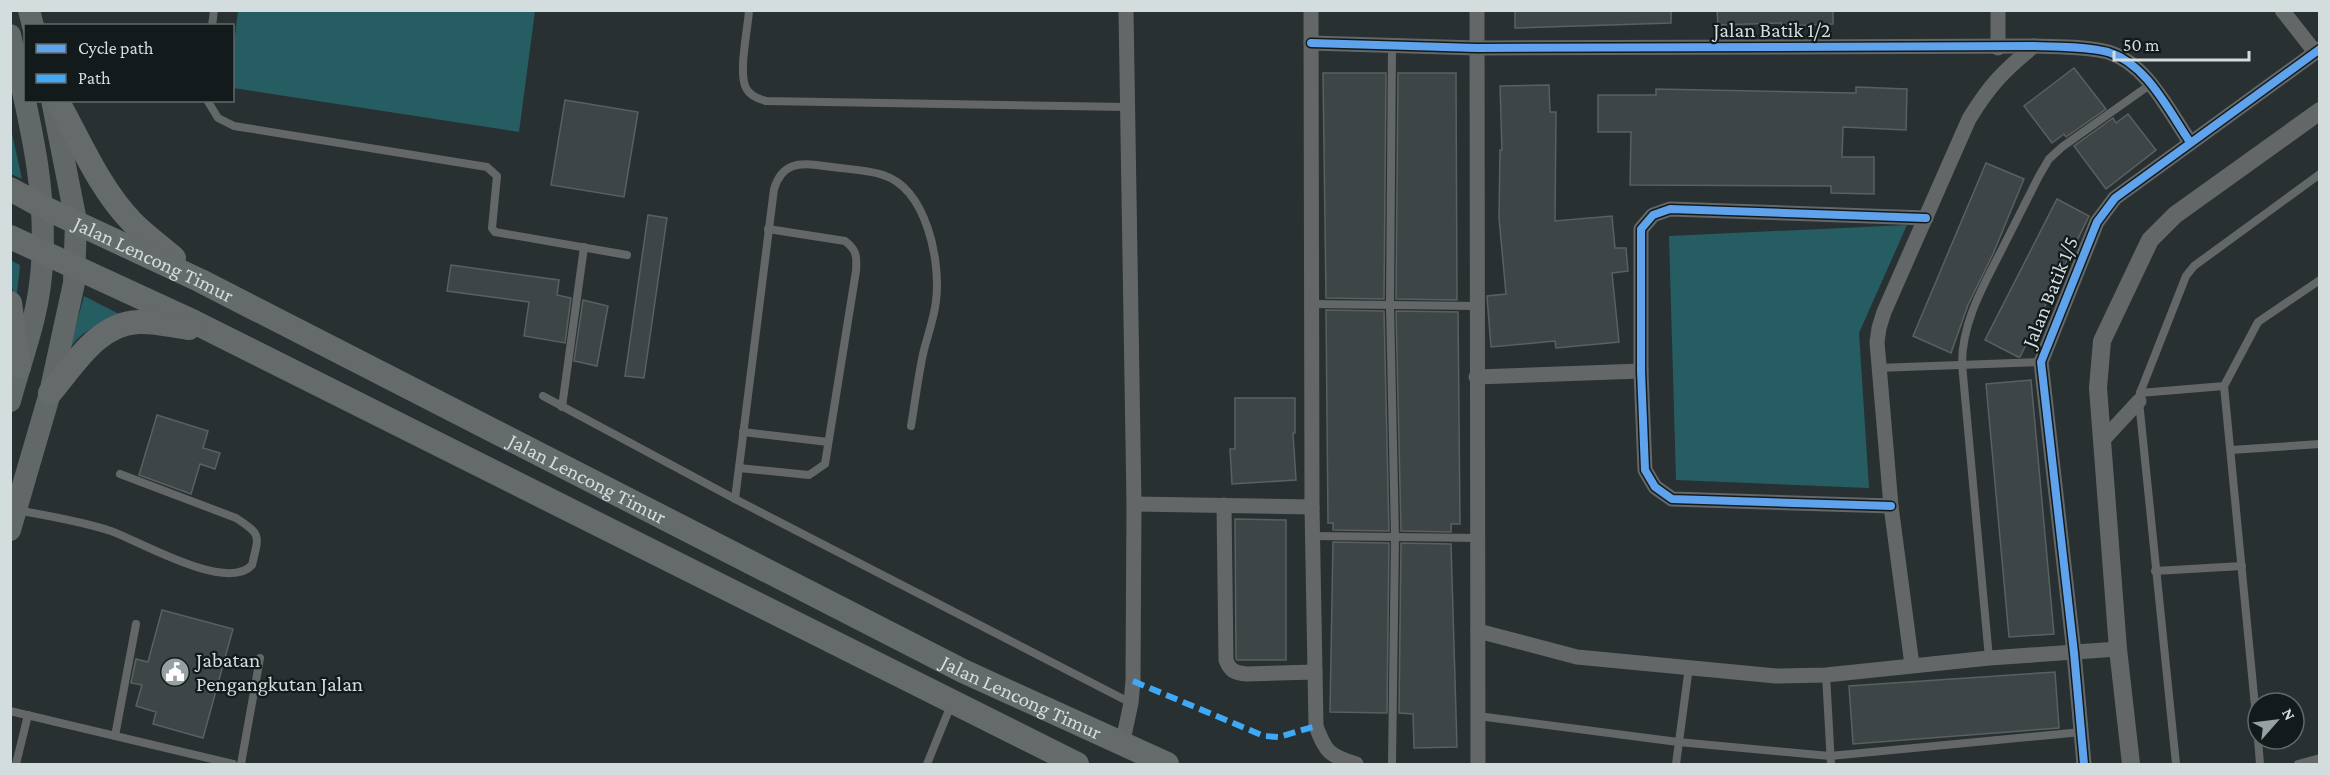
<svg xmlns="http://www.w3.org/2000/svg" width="2330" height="775" font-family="'Crimson Pro',serif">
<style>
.green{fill:#255d63}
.building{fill:#3e4547;stroke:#596061;stroke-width:1.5}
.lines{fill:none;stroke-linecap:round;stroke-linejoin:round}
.service{stroke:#646768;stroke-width:8}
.minor{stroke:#646768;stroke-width:15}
.tertiary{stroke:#646768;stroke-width:18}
.primary{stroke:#626768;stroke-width:22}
.trunk{stroke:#656a6b;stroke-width:24}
.quiet{stroke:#3fa9f5;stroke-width:6;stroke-dasharray:12 6;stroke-linecap:butt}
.cycleway-casing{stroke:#131a1b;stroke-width:11}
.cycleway{stroke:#60a3ed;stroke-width:8}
.labels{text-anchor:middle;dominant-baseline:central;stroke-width:4.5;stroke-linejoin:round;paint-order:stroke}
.street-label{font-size:21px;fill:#d3ddde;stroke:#131a1b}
.poi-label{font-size:21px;fill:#d3ddde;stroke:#131a1b;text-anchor:start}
</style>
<rect width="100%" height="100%" fill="#283032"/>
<g class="green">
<path d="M238,11H535L519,132L233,88V51Z"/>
<path d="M10,129H11L22,179L11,174Z"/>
<path d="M1907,225L1859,333L1869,488L1676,480L1669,236Z"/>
<path d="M10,260L20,265L16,301L11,284Z"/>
<path d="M84,296L125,317C101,323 83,328 69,350Z"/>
</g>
<g class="building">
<path d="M1515,10H1671V23L1515,28Z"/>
<path d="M1717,10H1833V24L1782,26L1781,23L1718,25Z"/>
<path d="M2074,68L2106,109L2066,137L2064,134L2052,143L2024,106Z"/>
<path d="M1323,73H1386L1384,299L1326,298Z"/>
<path d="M1398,73H1456L1457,300L1396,299Z"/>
<path d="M1549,85L1550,112H1556L1555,221L1612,216L1615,248H1626L1628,271L1612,273L1619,342L1556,348L1555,341L1491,347L1487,296L1506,294L1499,218L1500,150H1502L1500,86Z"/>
<path d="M1856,87L1907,89L1906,130L1843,127L1842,157H1874V194L1831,193V186L1630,185L1631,132H1598V95H1656V89L1856,93Z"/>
<path d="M565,100L638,112L624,197L551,185Z"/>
<path d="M2128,114L2156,150L2106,189L2074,146L2113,118L2116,123Z"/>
<path d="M1986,163L2024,179L1993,254L1968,305L1951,353L1913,336Z"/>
<path d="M2057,199L2089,216L2020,357H2018L1985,340Z"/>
<path d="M648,215L667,218L644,378L625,376Z"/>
<path d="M451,265L559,280L557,295L571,298L565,343L524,336L529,302L447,291Z"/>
<path d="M583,300L608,306L597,366L574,361Z"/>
<path d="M1326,310L1384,311L1389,531L1333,530V523H1328Z"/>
<path d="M1396,311L1458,312L1460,524H1451V532L1401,531Z"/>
<path d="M2031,380L2054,634L2009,637L1986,384Z"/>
<path d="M1235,398H1295V433H1293L1296,480L1232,484L1230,449H1235Z"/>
<path d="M157,415L208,431L203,448L220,453L215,469L200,464L191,494L139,475Z"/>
<path d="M1235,519L1286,520V660H1237L1236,658Z"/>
<path d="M1333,542L1389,543L1387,713L1330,712Z"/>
<path d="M1401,543L1451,544L1457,747L1414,748L1413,714L1399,713Z"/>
<path d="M162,610L233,629L203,738L153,724L156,712L136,706L142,685L131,683L136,659L148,662Z"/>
<path d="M2055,672L2059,728L1853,744L1849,686Z"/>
</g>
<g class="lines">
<g class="service">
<path d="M749,10C748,29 738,72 746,88C750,96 758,99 766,101L1127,107"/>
<path d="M212,26L214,10"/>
<path d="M1392,46L1390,306L1395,536L1392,764"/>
<path d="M207,100L218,118L234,126L487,167L497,176L492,228L495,232L627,255"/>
<path d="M1312,304L1476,306"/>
<path d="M1878,368L2041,362"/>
<path d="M2140,393L2224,386"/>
<path d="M543,396L735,499L1131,703"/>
<path d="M562,407L584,247"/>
<path d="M743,432L828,442"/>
<path d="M2231,450L2320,444"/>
<path d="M739,468L809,475L825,464L856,271C857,257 857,250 845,241L768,229"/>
<path d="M735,499L774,189C782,163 799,162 824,166C843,169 865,169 883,175C927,189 941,262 936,301C934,319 927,337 923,354C918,378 915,402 911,426"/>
<path d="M17,510C48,516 81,521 111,531C139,541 227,593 252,565C259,535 262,535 236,518L120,474"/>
<path d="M1314,536L1478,538"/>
<path d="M2155,571L2242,566"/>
<path d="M1989,658L1962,364C1962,324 1981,290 1999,255C2012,229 2026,202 2039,176L2049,159L2062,147L2151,84"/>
<path d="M1826,675L1831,764"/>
<path d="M10,711L233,764"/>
<path d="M1478,716L1678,742L1830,756L2082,732"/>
<path d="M115,736L136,624"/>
<path d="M2258,737L2224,386L2258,322L2320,280"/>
<path d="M2258,739L2260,764"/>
<path d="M16,764L28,715"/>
<path d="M241,764L260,658"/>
<path d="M927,764L951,705"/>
<path d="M1676,764L1689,667"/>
<path d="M2176,764L2139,401L2140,393L2186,276L2194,266L2320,174"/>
<path d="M2298,764L2320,758"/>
</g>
<g class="minor">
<path d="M1311,10L1312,507L1316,726C1325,752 1330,756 1356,764"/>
<path d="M1477,10L1478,764"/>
<path d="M2282,10L2315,52"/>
<path d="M1311,43L1477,48L2034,46C2058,47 2084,46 2108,52C2147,64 2168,110 2190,142"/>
<path d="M1998,48V10"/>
<path d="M1476,377L1641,371"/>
<path d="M2103,440L2139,401"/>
<path d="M1134,504L1312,507"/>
<path d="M1224,505L1226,660C1230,671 1235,673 1247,674L1315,672"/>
<path d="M1891,506L1672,499L1655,487L1645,470L1641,371V229L1653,215L1670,209L1926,218"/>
<path d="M1478,631L1577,657L1776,676L1826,675L1989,658L2118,649"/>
<path d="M1912,665L1891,506L1877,342L1879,328L1884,312L1969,119C1989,86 2004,70 2034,46"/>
<path d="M1122,745L1131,703L1133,681L1134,504L1126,10"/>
<path d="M2084,764L2074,653L2041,362L2097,222L2115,198L2320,49"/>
</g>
<path class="tertiary" d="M2131,764L2118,649L2098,388L2102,341L2150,240L2175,215L2320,111"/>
<g class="primary">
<path d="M29,10L33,26"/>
<path d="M10,35C29,117 51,200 40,285C35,325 20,363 10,401"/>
<path d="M10,530L50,393L74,283L76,221L52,100"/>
</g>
<g class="trunk">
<path d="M57,100C80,141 99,188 132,222C145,235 160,246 174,258"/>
<path id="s1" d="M10,189L43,207L201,281L963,671L1167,764"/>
<path d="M10,237L194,322L1077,764"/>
<path d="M10,303L19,367"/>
<path d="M50,393C74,365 97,324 138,322C155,321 173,326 189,328"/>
</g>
<path class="quiet" d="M1133,681L1264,736L1279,737L1316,726"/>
<g class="cycleway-casing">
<g id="cycleway">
<path d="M1311,43L1477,48L2034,46C2058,47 2084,46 2108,52C2147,64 2168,110 2190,142"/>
<path d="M1891,506L1672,499L1655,487L1645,470L1641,371V229L1653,215L1670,209L1926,218"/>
<path d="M2084,764L2074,653L2041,362L2097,222L2115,198L2320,49"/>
</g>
</g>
<use href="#cycleway" class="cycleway"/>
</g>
<defs>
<g id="civic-disc" transform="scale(1.5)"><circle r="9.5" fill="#97a0a2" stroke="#131a1b"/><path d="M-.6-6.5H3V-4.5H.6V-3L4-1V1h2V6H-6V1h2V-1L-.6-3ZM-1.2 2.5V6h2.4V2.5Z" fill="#fff"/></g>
</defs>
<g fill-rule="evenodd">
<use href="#civic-disc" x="175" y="672"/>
</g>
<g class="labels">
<g class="street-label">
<text x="1772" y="30">Jalan Batik 1/2</text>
<text stroke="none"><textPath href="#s1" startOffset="160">Jalan Lencong Timur</textPath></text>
<text transform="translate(2050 292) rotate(-68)">Jalan Batik 1/5</text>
<text stroke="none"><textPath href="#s1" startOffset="646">Jalan Lencong Timur</textPath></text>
<text stroke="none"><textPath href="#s1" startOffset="1132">Jalan Lencong Timur</textPath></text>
</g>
<g class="poi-label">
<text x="196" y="660">Jabatan<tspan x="196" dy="24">Pengangkutan Jalan</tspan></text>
</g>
</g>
<rect width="2330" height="775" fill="none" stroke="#d3ddde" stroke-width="24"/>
<rect x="24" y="24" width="210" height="78" fill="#131a1b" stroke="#606869" stroke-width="1.5"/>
<rect x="36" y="44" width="30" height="9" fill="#60a3ed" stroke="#606869" stroke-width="1.5"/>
<text x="78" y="54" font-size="18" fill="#d3ddde">Cycle path</text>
<rect x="36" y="74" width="30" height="9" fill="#3fa9f5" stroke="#606869" stroke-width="1.5"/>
<text x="78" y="84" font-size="18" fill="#d3ddde">Path</text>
<g transform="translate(2276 721) rotate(62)"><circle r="28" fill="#131a1b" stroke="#606869" stroke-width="1.5"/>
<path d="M0-4.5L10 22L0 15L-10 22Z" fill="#97a0a2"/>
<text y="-9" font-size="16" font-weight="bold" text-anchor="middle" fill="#d3ddde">N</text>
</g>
<path d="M2114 51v9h135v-9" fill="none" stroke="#d3ddde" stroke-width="3"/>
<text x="2123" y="51" font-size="18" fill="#d3ddde" stroke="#131a1b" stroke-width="4.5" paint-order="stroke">50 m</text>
</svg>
